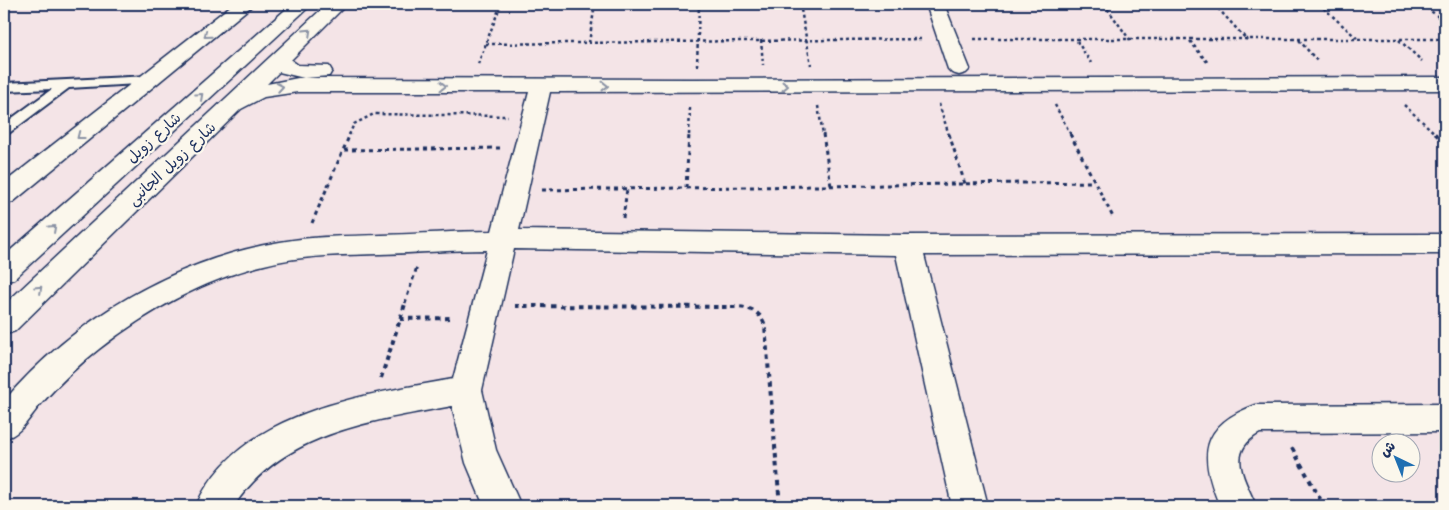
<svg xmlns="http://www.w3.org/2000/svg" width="1449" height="510" font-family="'Architects Daughter','Playpen Sans Arabic',sans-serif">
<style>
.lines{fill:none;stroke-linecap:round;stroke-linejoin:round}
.lane-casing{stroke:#1b2f5e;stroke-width:4}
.street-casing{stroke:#1b2f5e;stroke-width:3}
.secondary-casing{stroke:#1b2f5e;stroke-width:3}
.path-far2{stroke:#1b2f5e;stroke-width:2.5;stroke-dasharray:3 3;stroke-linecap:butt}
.path-far1{stroke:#1b2f5e;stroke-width:3;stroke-dasharray:4 4;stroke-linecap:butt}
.path{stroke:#1b2f5e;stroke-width:4;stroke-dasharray:4.5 4.5;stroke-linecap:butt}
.lane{fill:#fbf7ec;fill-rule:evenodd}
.street{fill:#fbf7ec;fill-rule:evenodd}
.secondary{fill:#fbf7ec;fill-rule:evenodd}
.oneway{stroke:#8b93a5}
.labels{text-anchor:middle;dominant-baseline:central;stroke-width:4.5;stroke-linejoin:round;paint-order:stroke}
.street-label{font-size:15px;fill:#1b2f5e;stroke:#fbf7ec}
</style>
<rect width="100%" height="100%" fill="#f4e4e7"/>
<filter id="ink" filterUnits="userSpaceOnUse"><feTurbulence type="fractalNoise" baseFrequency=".02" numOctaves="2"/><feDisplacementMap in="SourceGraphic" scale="10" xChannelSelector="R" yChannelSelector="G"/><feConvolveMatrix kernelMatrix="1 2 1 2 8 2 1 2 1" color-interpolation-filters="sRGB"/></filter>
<g filter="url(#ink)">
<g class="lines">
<g class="lane-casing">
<path id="lane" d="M150,76L156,80L155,83L69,88L9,133L4,134V124L52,89L4,91V83Z"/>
</g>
<g class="street-casing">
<g id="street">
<path d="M327,4H347L291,60L298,65L329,66L332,71L329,76L304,78L279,72L267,84L298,78L691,79L1445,77V90L550,92L519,230L903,235L1445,234V254L924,255L988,506H952L896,255L514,249L482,390L496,450L521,506H484L466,463L452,406C373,421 282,432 234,506H196C238,411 363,395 453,379L487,250C451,250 416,253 381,254C342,255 302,255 264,265C203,280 148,311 99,349C78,365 59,384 41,404C29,417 22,434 4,439V401C73,320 174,260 280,242C314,236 348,236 382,235C419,234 455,231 492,231L529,92H298L264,97L241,109L15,331L4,335V305Z"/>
<path d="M926,4H944L970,69L966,73L959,75L952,73L948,69Z"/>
<path d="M1445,404V432L1260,433C1225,452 1245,479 1256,506H1220C1198,456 1200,425 1256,405Z"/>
</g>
</g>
<g class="secondary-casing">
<g id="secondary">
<path d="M233,4H254L13,202L4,204V183Z"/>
<path d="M292,4H312L14,279L4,282V256Z"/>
</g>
</g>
<g class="path-far2">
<path d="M800,4L811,65"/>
<path d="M1104,4L1130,40"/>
<path d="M1214,4L1247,40"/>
<path d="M1319,4L1359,40"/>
<path d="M1422,4L1445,22"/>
<path d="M974,39H1445"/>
<path d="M761,40L763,65"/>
<path d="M1299,40L1318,62"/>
<path d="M1399,40L1422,61"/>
<path d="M1077,41L1091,63"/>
<path d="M1190,41L1208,63"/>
<path d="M589,43L595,4"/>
<path d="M486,44L923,39"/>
<path d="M478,64L501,4"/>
<path d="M697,66L699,4"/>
<path d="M939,104L949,135"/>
<path d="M1055,105L1071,135"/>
<path d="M1404,105L1437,135"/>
<path d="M818,106L823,135"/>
<path d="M349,135L354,124L374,114L508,116"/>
<path d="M689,135L690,107"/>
</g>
<g class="path-far1">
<path d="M823,134L831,186"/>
<path d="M949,134L965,184"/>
<path d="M1070,134L1114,219"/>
<path d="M1435,134L1445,143"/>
<path d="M344,150L501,148"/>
<path d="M686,188L689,134"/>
<path d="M542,190L1094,182"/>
<path d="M623,218L627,189"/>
<path d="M312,223L350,134"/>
<path d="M405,303L417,267"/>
</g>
<g class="path">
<path d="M515,306L738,307C751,308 761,312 765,326L780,506"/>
<path d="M400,319L454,318"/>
<path d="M381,378L406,301"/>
<path d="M1292,448L1324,506"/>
</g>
<use href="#lane" class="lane"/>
<use href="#street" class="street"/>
<use href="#secondary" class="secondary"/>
</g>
<defs><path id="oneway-chevron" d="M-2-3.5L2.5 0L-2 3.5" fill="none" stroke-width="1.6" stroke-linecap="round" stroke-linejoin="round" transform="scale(1.25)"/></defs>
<g class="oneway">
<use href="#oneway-chevron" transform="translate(308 32) rotate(-44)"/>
<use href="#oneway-chevron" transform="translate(207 35) rotate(141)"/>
<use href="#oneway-chevron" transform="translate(443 86)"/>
<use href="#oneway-chevron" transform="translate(605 86)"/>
<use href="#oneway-chevron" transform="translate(785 86)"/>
<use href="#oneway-chevron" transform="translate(280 87) rotate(-10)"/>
<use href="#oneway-chevron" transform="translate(200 96) rotate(-42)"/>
<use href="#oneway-chevron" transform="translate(80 136) rotate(142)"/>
<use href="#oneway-chevron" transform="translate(53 228) rotate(-42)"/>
<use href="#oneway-chevron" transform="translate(39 289) rotate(-43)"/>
</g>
</g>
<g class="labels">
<g class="street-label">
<text transform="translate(154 138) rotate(-42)">شارع زويل</text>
<text transform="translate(172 164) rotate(-43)">شارع زويل الجانبى</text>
</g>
</g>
<rect width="1449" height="510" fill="none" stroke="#fbf7ec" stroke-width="20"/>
<rect x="10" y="10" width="1429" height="490" fill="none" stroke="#1b2f5e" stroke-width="2" filter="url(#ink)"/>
<g transform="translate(1396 458) rotate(317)"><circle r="24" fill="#fbf7ec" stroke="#a1a7b3"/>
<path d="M0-4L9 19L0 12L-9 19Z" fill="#1f6fb2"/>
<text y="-8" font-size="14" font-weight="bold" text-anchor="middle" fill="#1b2f5e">ش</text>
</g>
</svg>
